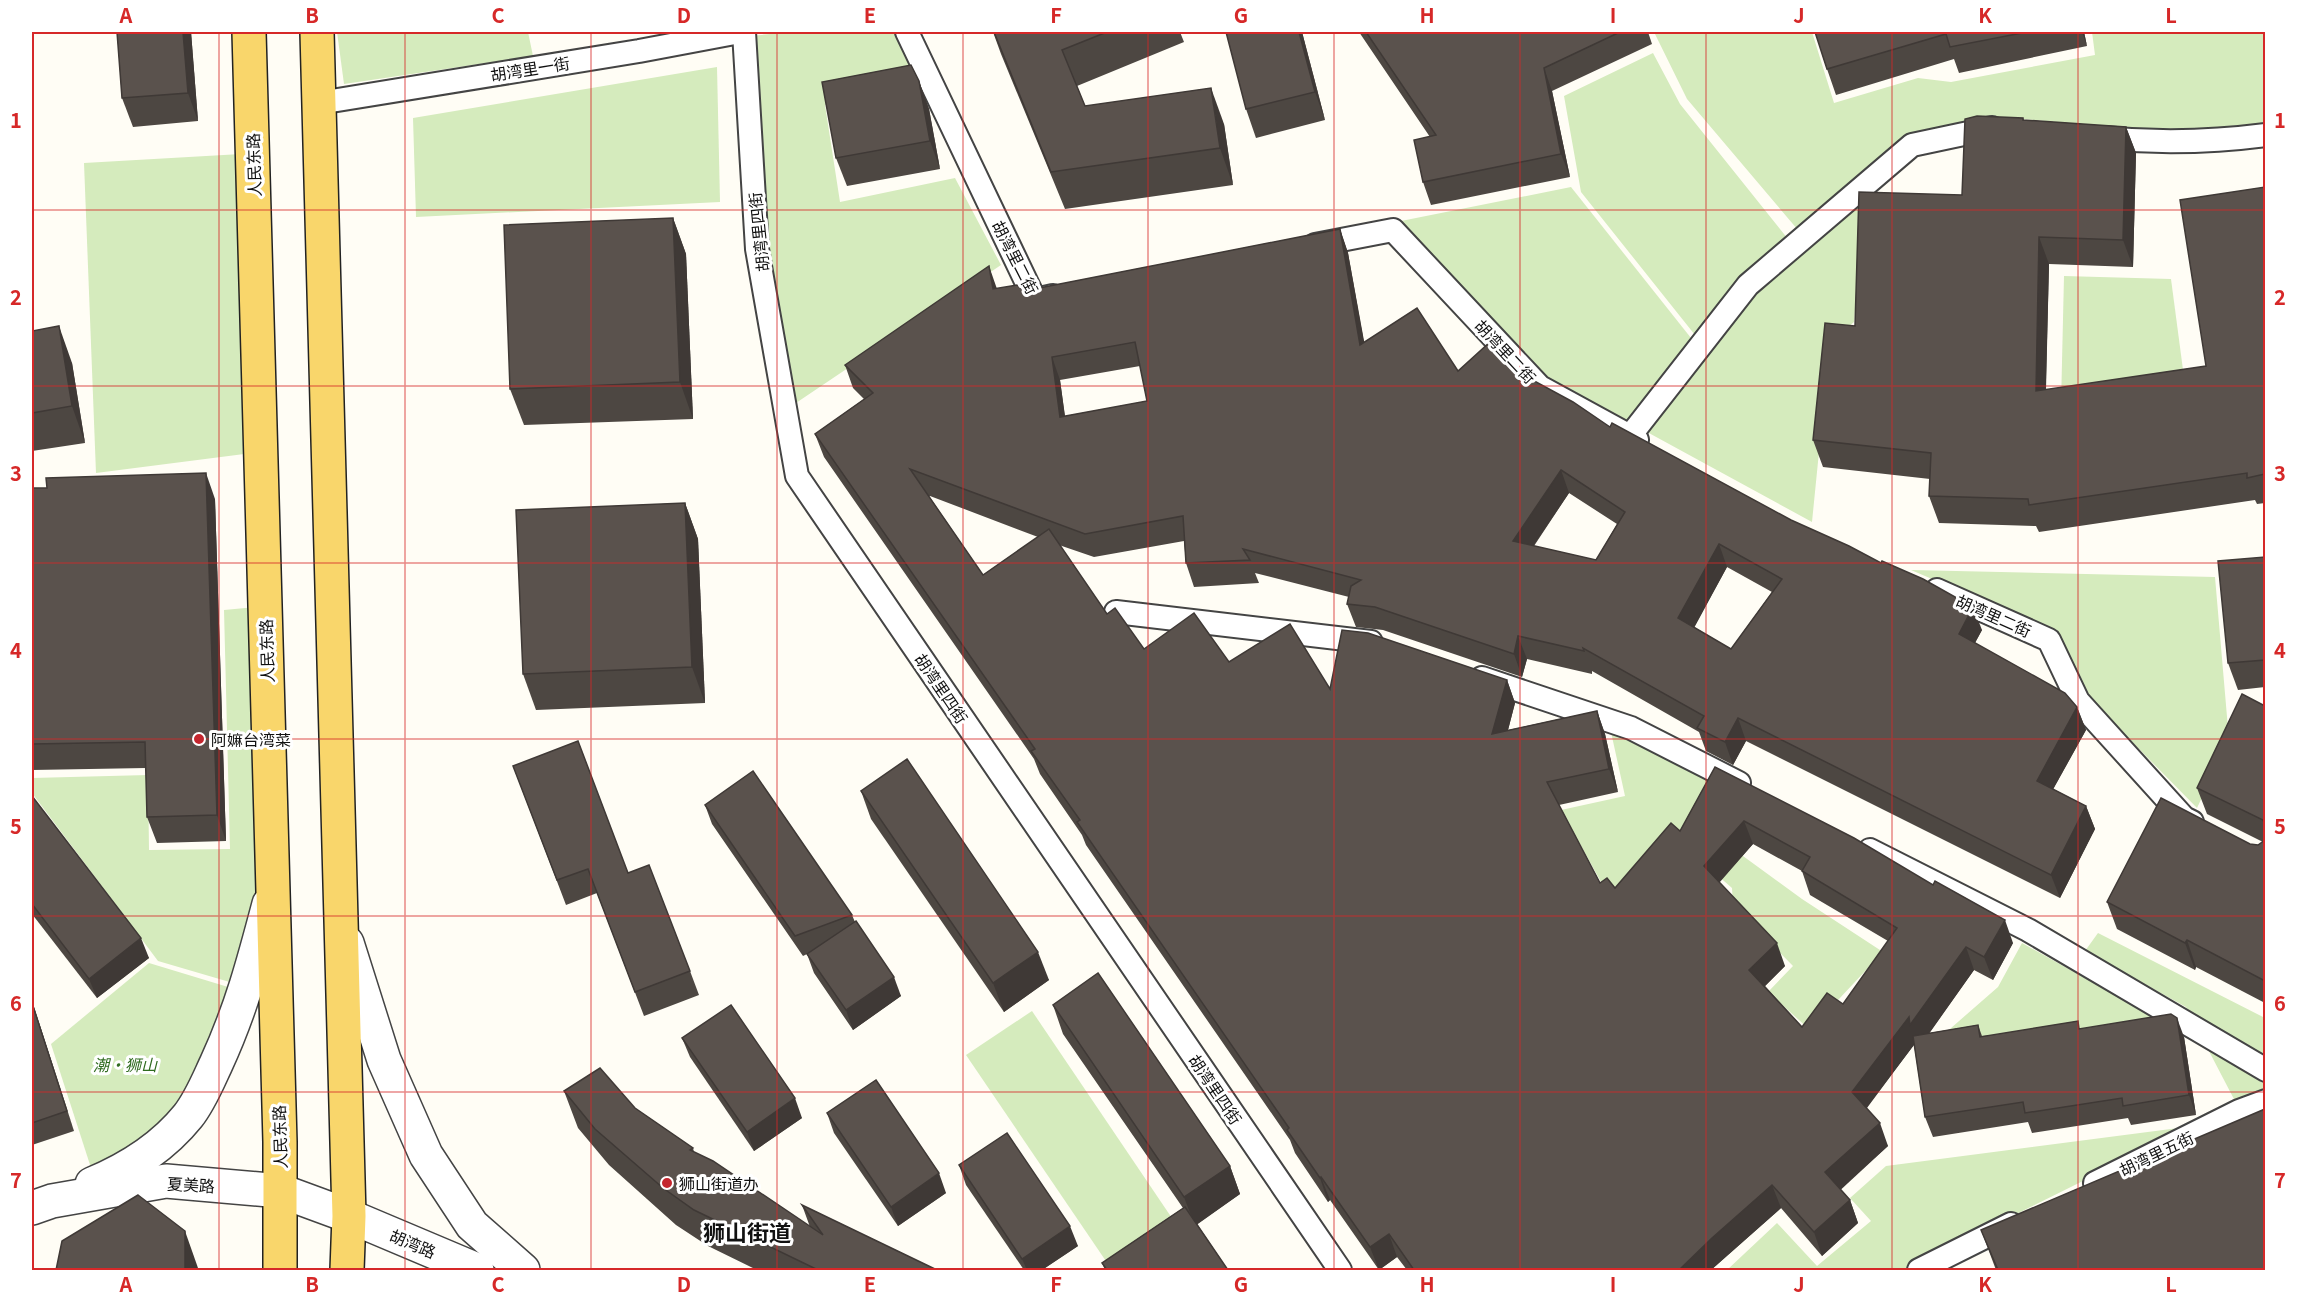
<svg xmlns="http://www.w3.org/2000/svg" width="2297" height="1302" font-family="Georgia,'Noto Sans SC',serif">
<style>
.green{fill:#d5ebbd}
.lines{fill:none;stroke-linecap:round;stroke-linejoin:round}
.service-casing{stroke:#444;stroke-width:26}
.tertiary-casing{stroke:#444;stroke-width:36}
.primary-casing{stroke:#222;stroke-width:36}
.service{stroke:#fff;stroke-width:22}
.tertiary{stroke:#fff;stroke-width:33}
.primary{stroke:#f9d66b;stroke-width:33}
.wall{fill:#4d4742;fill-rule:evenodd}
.shaded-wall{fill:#3f3936}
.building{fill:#5a524d;stroke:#3f3936;stroke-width:1.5;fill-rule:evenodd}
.grid{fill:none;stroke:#d62828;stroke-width:1.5;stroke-opacity:0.55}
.poi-dot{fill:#c4262e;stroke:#fff;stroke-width:2}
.labels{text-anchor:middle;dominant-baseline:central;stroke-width:6;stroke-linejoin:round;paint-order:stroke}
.street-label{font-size:16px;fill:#111;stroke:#fff}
.poi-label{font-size:16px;fill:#111;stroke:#fff;text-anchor:start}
.park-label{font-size:16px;font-style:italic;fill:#2f6b1f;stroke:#fff}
.district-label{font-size:22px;font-weight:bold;fill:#111;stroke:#fff}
.neatline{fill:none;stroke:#d62828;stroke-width:2}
.grid-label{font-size:20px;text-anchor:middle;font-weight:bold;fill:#d62828}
</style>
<rect width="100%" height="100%" fill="#fffdf5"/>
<g class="green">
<path d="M337,32H528L533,56L344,84Z"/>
<path d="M790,32H897L923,87L825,105L840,202L955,178L1001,265L793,405L768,250L751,36Z"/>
<path d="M1654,32H1812L1834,103L1918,78L1951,82L2095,55L2092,32H2265V123L2166,132L2001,117L1913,135L1798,230L1687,99Z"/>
<path d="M1653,53L1680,104L1788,239L1739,278L1695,335L1581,192L1564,96Z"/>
<path d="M717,67L720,202L416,217L413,118Z"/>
<path d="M241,154L252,453L96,473L84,163Z"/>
<path d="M1571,187L1691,338L1627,424L1545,380L1396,222Z"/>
<path d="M1864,201L1854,322L1830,342L1812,522L1647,432L1756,288Z"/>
<path d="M2064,276L2171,279L2185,385L2061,405Z"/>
<path d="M1911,570L2215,577L2229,740L2197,808L2089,698L2049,629Z"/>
<path d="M257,607L263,882L233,983L158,961L32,793V778L148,775L149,850L230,849L224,610Z"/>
<path d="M1611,732L1718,784L1695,821L1802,899L1883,952L1810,1030L1768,992L1793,966L1733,905L1732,888L1676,839L1610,898L1561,810L1625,796Z"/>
<path d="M2098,933L2265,1018V1117L2248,1126L2186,1007L2085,951Z"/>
<path d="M2022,943L2178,1030L1935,1042L1998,987Z"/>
<path d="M149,963L238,990L182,1097L138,1148L92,1171L51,1044Z"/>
<path d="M1032,1011L1180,1230L1112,1270L966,1055Z"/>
<path d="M2194,1126L1903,1270H1727L1777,1223L1817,1266L1871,1221L1850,1198L1886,1166Z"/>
</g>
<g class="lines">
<g class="service-casing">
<g id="service">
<path d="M744,32L757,249L797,476L1340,1270"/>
<path d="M907,32L1035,300L1053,296"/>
<path d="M319,103L639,51L740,32"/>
<path d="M2102,138C2156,143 2212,142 2266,135"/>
<path d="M1315,245L1393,230L1540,387L1637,440"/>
<path d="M1630,436L1748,285L1912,145L1992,128"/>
<path d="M1937,590L2049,640L2078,701L2184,818L2192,822"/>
<path d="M1116,612L1371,642"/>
<path d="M1482,678L1631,728L1739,783"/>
<path d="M1870,850L2028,930L2266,1070"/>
<path d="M2095,1183L2239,1111L2266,1101"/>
<path d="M1919,1270L2011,1224"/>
</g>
</g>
<g class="tertiary-casing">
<g id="tertiary">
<path d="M347,943L384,1060L426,1155L472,1225L523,1270"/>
<path d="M92,1184C128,1169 163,1147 188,1116C200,1101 208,1081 216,1064C241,1010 254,961 269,904"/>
<path d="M32,1208L52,1201L166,1181L281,1191L349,1216L477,1270"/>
</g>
</g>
<g class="primary-casing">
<g id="primary">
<path d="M249,32L280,1142V1270"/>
<path d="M317,32L349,1216L347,1270"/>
</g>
</g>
<use href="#service" class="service"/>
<use href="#tertiary" class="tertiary"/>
<use href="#primary" class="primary"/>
</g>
<g class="wall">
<path d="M117,32H191L198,121L133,127L122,98Z"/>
<path d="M993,32H1180L1184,42L1077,86L1085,106L1224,124L1233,185L1065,209L1001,54Z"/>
<path d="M1302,32L1325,120L1256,138L1246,109Z"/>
<path d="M1359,32H1648L1652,44L1552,91L1570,177L1431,205L1423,182L1430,137Z"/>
<path d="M1815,32H2084L2087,46L1959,73L1954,59L1836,95L1827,69Z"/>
<path d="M919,81L929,109L940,169L847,186L836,158Z"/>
<path d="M2023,118L2024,120L2126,127L2136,153L2133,267L2049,264L2046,390L2206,366L2265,187V503L2257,504L2255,500L2039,532L2036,526L1939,523L1929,496L1930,479L1823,467L1813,440L1855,326L1962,195Z"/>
<path d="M673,218L686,254L693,419L524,425L510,389Z"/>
<path d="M1340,229L1348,253L1364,343L1458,371L1525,376L1610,427L1982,630L1975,643L2077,707L2086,730L2053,789L2086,806L2095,829L2060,898L1746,741L1733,765L1706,751L1699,732L1592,671V674L1527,659L1522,677L1383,630L1356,627L1347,604L1349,597L1255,573L1259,583L1194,587L1186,563L1184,541L1094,557L1059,545L1107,614L1144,649L1229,662L1330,689L1507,680L1515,703L1508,730L1597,711L1605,734L1618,792L1559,805L1600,883L1615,888L1680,831L1715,767L2013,943L1993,980L1974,970L1929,1033L1978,1025L1982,1036L2081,1029L2184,1037L2196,1115L2131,1125L2128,1118L2032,1133L2028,1122L1933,1137L1925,1117L1914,1045L1866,1108L1888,1146L1840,1189L1850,1200L1858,1223L1822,1256L1781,1208L1711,1270H1407L1397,1257L1379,1270L1330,1200L1328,1202L1295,1153L1290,1140L1086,845L1082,835L1040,774L1034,759L824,457L815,434L864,399L853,388L845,365L997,289L1029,290ZM1140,366L1147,401L1065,416L1060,380ZM1569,493L1617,524L1596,560L1534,546ZM929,496H930L1038,537L983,575ZM1727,567L1772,592L1731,649L1694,627ZM1753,844L1802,871L1810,895L1888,941L1843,1004L1802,1027L1765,986L1785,966L1719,882Z"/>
<path d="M32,331L72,363L85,443L32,451Z"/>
<path d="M32,488L215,499L226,841L157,843L147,817L146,768L32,770Z"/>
<path d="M685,503L698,539L705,703L536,710L523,674Z"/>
<path d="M2265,557V687L2238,690L2228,663Z"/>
<path d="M2265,706V1003L2196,967L2195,970L2117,929L2107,902L2250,844L2258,845L2263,842L2207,814L2197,788Z"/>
<path d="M513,766L690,971L699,995L644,1016L597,893L566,905Z"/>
<path d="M861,791L1049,980L1004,1012L871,819Z"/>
<path d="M32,796L149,958L97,998L32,914Z"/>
<path d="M705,805L852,915L855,922L901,996L853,1030L814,973L807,954L803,956L712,824Z"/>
<path d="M32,1001L74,1131L32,1145Z"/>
<path d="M1053,1005L1230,1166L1240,1194L1197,1224L1228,1270H1105L1102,1263L1183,1208L1063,1034Z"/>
<path d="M682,1038L802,1118L754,1151L690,1057Z"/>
<path d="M564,1091L635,1108L693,1148L694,1152L810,1227L802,1205L937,1270H757L708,1246L676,1225L609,1165L578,1128Z"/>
<path d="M827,1113L946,1193L898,1226L834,1133Z"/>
<path d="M959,1165L1078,1246L1042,1270H1024L966,1185Z"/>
<path d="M1981,1230L2265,1270H1996Z"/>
</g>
<g class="shaded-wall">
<path d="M183,32H191L198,121L188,93Z"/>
<path d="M1299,32H1302L1325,120L1315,92Z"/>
<path d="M2082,32H2084L2087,46Z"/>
<path d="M1544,68L1552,91L1570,177L1561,154Z"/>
<path d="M919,81L929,109L940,169L930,141Z"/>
<path d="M1211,88L1224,124L1233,185L1220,148Z"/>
<path d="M2126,127L2136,153L2133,267L2123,240Z"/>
<path d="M673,218L686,254L693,419L680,382Z"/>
<path d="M1340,229L1348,253L1369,368L1360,345Z"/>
<path d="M2039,237L2049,264L2045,418L2036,391Z"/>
<path d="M989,266L997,289H993Z"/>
<path d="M59,326L72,363L85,443L72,406Z"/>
<path d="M1052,357L1060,380L1068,440L1060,417Z"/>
<path d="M1561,470L1569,493L1521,564L1513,541Z"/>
<path d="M206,473L215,499L226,841L217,815Z"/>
<path d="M685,503L698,539L705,703L692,667Z"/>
<path d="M1719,544L1727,567L1687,641L1678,618Z"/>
<path d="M1973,607L1982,630L1967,657L1959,634Z"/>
<path d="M1518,636L1527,659L1522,677L1514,654Z"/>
<path d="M1507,680L1515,703L1501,757L1492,734Z"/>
<path d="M2077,707L2086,730L2045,804L2037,781Z"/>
<path d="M1597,711L1605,734L1618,792L1609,769Z"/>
<path d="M1738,718L1746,741L1733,765L1725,742Z"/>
<path d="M2086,806L2095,829L2060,898L2051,875Z"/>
<path d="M1744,821L1753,844L1713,890L1704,866Z"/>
<path d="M2005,920L2013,943L1993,980L1984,957Z"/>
<path d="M141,938L149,958L97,998L89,979Z"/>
<path d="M2187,940L2196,967L2195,970L2185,943Z"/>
<path d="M1777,943L1785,966L1758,993L1749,970Z"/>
<path d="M1966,947L1974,970L1919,1048L1916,1042L1861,1116L1852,1092L1909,1017Z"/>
<path d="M1038,952L1049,980L1004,1012L993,983Z"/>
<path d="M894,977L901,996L853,1030L846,1010Z"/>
<path d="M32,1001L74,1131L32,1003Z"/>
<path d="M2177,1018L2184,1037L2196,1115L2189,1095Z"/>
<path d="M795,1098L802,1118L754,1151L747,1132Z"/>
<path d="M1880,1123L1888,1146L1834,1196L1825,1172Z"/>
<path d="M1230,1166L1240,1194L1195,1226L1184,1197Z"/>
<path d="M939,1173L946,1193L898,1226L891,1207Z"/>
<path d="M1321,1177L1330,1200L1328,1202L1320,1178Z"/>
<path d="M1772,1185L1781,1208L1711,1270H1679L1712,1238Z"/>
<path d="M1850,1200L1858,1223L1822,1256L1814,1232Z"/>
<path d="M1070,1226L1078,1246L1042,1270H1027L1022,1259Z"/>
<path d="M185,1231L198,1268V1270H185Z"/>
<path d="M1389,1234L1397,1257L1379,1270L1370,1247Z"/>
</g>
<g class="building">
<path d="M117,32H183L188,93L122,98Z"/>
<path d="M994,32H1107L1062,50L1085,106L1211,88L1220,148L1051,172Z"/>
<path d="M1226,32H1299L1315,92L1246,109Z"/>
<path d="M1366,32H1620L1544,68L1561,154L1423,182L1414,140L1436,135Z"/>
<path d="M1815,32H2027L1950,47L1946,34L1827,69Z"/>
<path d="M911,65L919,81L930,141L836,158L822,82Z"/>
<path d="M1977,116L2023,118V120L2126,127L2123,240L2039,237L2036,391L2206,366L2180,200L2265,187V474L2247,478V473L2029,505L2028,499L1929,496L1931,453L1813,440L1825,323L1855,326L1859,192L1962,195L1965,119Z"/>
<path d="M673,218L680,382L510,389L504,225Z"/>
<path d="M1340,229L1360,345L1417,308L1458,371L1491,341L1525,376L1573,402L1610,427L1612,423L1791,520L1849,546L1881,563L1882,561L1923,579L1973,607L1959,634L2065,693L2077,707L2037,781L2086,806L2051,875L1738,718L1725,742L1697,728L1704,716L1583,648L1584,651L1518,636L1514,654L1375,607L1347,604L1351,586L1361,580L1243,549L1250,560L1186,563L1183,516L1085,534L910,469L983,575L1049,529L1107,614L1115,608L1144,649L1194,613L1229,662L1290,624L1330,689L1342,630L1368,633L1507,680L1492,734L1597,711L1609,769L1547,782L1600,883L1607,878L1615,888L1671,823L1680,831L1715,767L1854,838L1933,885L1935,881L2005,920L1984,957L1966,947L1910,1025L1909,1017L1852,1092L1880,1123L1825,1172L1850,1200L1814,1232L1772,1185L1712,1238L1679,1270H1414L1389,1234L1370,1247L1321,1177L1320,1178L1287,1130L1289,1128L1077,822L1080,820L1031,751L1035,749L815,434L873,393L845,365L989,266L993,289L1017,285L1023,290H1029ZM1135,342L1147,401L1060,417L1052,357ZM1561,470L1625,512L1596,560L1513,541ZM1719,544L1782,579L1731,649L1678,618ZM1744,821L1810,857L1802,871L1897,928L1843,1004L1827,993L1802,1027L1749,970L1777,943L1704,866Z"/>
<path d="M59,326L72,406L32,413V331Z"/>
<path d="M206,473L217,815L147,817L145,742L32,744V488H47L46,478Z"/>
<path d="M685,503L692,667L523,674L516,510Z"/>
<path d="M2265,557V660L2228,663L2218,561Z"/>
<path d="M2242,694L2265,706V825L2263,820L2197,788Z"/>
<path d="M578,741L628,873L649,865L690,971L635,992L588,869L557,880L513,766Z"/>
<path d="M907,759L1038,952L993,983L861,791Z"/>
<path d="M753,771L852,915L795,936L705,805Z"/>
<path d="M32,796L141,938L89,979L32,904Z"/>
<path d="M2161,798L2250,844L2258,845L2265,840V981L2187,940L2185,943L2107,902Z"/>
<path d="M856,921L894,977L846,1010L807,954Z"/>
<path d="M1098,973L1230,1166L1184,1197L1053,1005Z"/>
<path d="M32,1003L67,1111L32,1123Z"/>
<path d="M731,1005L795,1098L747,1132L682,1038Z"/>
<path d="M2171,1014L2177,1018L2189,1095L2123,1106L2122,1098L2025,1113L2023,1102L1925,1117L1913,1036L1978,1025L1980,1037L2078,1021L2079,1029Z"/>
<path d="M600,1068L635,1108L693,1148L690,1150L713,1161L823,1235L802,1205L937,1270H818L694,1210L663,1188L595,1129L564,1091Z"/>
<path d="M876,1080L939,1173L891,1207L827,1113Z"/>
<path d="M2265,1109V1270H1998L1981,1230Z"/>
<path d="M1007,1133L1070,1226L1022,1259L959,1165Z"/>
<path d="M138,1195L185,1231V1270H56L62,1241Z"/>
<path d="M1185,1207L1228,1270H1107L1102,1263Z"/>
</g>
<path class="grid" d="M219,32V1270M405,32V1270M591,32V1270M777,32V1270M963,32V1270M1148,32V1270M1334,32V1270M1520,32V1270M1706,32V1270M1892,32V1270M2078,32V1270M32,210H2266M32,386H2266M32,563H2266M32,739H2266M32,916H2266M32,1092H2266"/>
<g class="poi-dot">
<circle cx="199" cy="739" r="6"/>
<circle cx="667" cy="1183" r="6"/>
</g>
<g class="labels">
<g class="street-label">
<text transform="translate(530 68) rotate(-9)">胡湾里一街</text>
<text transform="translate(253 165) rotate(-92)">人民东路</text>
<text transform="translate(758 232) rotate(-96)">胡湾里四街</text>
<text transform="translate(1016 257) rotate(63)">胡湾里二街</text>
<text transform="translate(1506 351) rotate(47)">胡湾里二街</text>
<text transform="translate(1994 615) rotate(24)">胡湾里二街</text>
<text transform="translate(266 651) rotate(-92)">人民东路</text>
<text transform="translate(942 688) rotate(56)">胡湾里四街</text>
<text transform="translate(1216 1089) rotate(56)">胡湾里四街</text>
<text transform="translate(279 1137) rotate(-92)">人民东路</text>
<text transform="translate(2156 1153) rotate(-26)">胡湾里五街</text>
<text transform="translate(191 1184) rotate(3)">夏美路</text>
<text transform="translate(413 1243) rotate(23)">胡湾路</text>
</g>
<g class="poi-label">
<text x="211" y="739">阿嫲台湾菜</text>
<text x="679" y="1183">狮山街道办</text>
</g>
<g class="park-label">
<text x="125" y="1064">潮·狮山</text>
</g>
<g class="district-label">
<text x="747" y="1231">狮山街道</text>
</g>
</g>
<rect width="2297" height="1302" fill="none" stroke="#ffffff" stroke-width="66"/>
<rect x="33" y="33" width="2231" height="1236" class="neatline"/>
<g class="grid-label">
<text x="126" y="23">A</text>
<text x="312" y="23">B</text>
<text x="498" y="23">C</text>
<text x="684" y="23">D</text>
<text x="870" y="23">E</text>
<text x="1056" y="23">F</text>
<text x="1241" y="23">G</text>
<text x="1427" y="23">H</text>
<text x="1613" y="23">I</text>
<text x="1799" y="23">J</text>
<text x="1985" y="23">K</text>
<text x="2171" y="23">L</text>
<text x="16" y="128">1</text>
<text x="2280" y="128">1</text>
<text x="16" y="305">2</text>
<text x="2280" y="305">2</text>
<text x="16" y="481">3</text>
<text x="2280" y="481">3</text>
<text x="16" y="658">4</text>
<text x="2280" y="658">4</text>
<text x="16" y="834">5</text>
<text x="2280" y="834">5</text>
<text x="16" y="1011">6</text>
<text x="2280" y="1011">6</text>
<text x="16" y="1188">7</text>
<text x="2280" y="1188">7</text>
<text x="126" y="1292">A</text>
<text x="312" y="1292">B</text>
<text x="498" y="1292">C</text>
<text x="684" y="1292">D</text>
<text x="870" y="1292">E</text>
<text x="1056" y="1292">F</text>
<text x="1241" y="1292">G</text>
<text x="1427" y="1292">H</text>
<text x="1613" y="1292">I</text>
<text x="1799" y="1292">J</text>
<text x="1985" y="1292">K</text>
<text x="2171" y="1292">L</text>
</g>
</svg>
